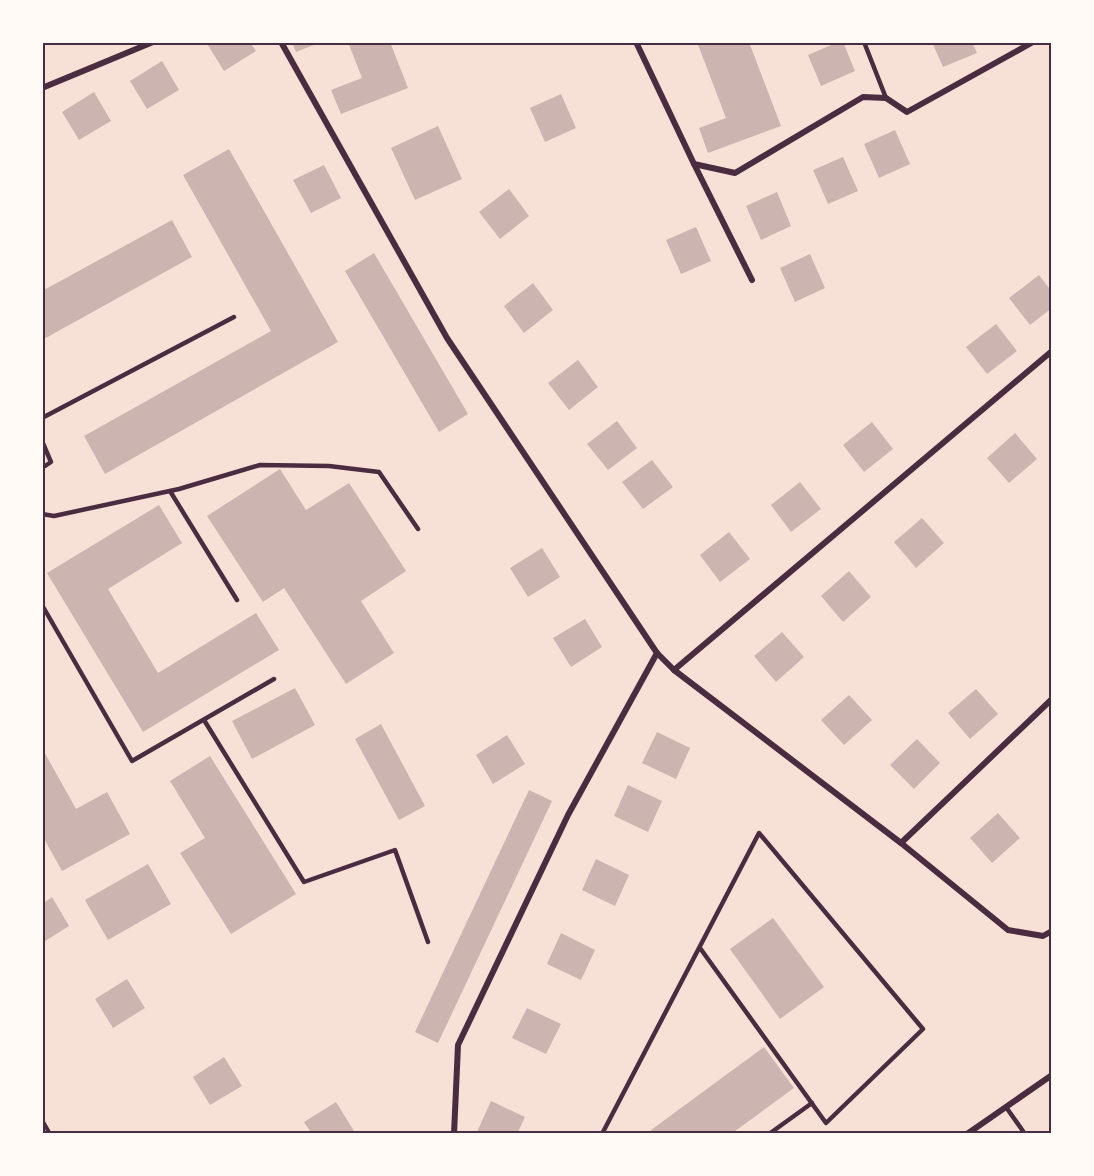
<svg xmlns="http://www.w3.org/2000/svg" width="1094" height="1176" font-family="'Exo 2',sans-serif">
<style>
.building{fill:#ccb4b1}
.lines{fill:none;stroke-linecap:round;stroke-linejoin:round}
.path{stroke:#4a2c40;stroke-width:4}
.service{stroke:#4a2c40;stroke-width:4.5}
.minor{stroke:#4a2c40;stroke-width:6}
.neatline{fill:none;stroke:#4a2c40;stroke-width:2}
</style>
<rect width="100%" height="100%" fill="#f7e1d7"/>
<g class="building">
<path d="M206,42H250L256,51L224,71Z"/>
<path d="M292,42H321L296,52Z"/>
<path d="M348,42H390L408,88L341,114L331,90L362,78Z"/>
<path d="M697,42H749L781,126L708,153L699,128L726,118Z"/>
<path d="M838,42H843L855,71L821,86L808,55Z"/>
<path d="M932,42H972L977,53L943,67Z"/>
<path d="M162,61L179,90L147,109L130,81Z"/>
<path d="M94,92L111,121L79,140L62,112Z"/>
<path d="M561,94L576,128L545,142L530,108Z"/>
<path d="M438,126L462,179L415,200L391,148Z"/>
<path d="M895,130L910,164L879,178L864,144Z"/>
<path d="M229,149L338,342L105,474L84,436L271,331L183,175Z"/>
<path d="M843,157L858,191L828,204L813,170Z"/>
<path d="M324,165L341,198L311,213L293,180Z"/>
<path d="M509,189L529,216L500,239L479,212Z"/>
<path d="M777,192L791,226L761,240L746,206Z"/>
<path d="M172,220L192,257L42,340V291Z"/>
<path d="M696,227L711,261L681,274L666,240Z"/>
<path d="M374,253L468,414L439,432L345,271Z"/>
<path d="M810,254L825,288L795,302L780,268Z"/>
<path d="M1039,275L1052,292V308L1030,325L1009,298Z"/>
<path d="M533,283L553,310L524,333L504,306Z"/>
<path d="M996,324L1017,351L987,374L966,347Z"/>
<path d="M578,360L598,387L569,410L548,383Z"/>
<path d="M617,421L637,448L608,470L587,444Z"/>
<path d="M872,422L893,449L864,472L843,445Z"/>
<path d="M1015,433L1037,459L1009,483L987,458Z"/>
<path d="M652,460L673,487L643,509L622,482Z"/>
<path d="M280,469L306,510L349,483L406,571L361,601L394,653L346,684L284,588L263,602L207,516Z"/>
<path d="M800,482L821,509L791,532L771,505Z"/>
<path d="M159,505L182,543L108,589L158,673L256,613L279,650L143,732L47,573Z"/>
<path d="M922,518L944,543L916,568L894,542Z"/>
<path d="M729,532L750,559L720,582L700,555Z"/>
<path d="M542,548L560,577L528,597L510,568Z"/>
<path d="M849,571L871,597L843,622L821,596Z"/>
<path d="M585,619L602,647L571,667L553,638Z"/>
<path d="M782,632L804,657L776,682L754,656Z"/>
<path d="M295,688L315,725L252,759L232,721Z"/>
<path d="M976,689L998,714L970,739L948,713Z"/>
<path d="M849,695L872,720L844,745L821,720Z"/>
<path d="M381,724L425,806L399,820L355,739Z"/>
<path d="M657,732L690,748L676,779L642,763Z"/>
<path d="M507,735L525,764L493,784L476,755Z"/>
<path d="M917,739L940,763L914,789L890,765Z"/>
<path d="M42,748L76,809L107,792L130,834L62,871L42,835Z"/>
<path d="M210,756L296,894L231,934L180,853L205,838L170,781Z"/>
<path d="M628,785L662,801L648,832L614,816Z"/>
<path d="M529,790L552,801L438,1043L415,1032Z"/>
<path d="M998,813L1020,838L992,863L970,838Z"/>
<path d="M596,859L629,875L615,906L582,890Z"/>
<path d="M148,864L171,904L108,940L85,900Z"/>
<path d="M52,897L69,926L42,943V904Z"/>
<path d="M773,918L824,987L780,1019L730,949Z"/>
<path d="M561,933L595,950L581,980L547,964Z"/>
<path d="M127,979L145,1008L113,1028L95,999Z"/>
<path d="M527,1008L561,1024L546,1054L512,1038Z"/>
<path d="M764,1047L794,1088L731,1134H654L651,1130Z"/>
<path d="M224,1057L242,1086L210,1105L193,1077Z"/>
<path d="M491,1101L525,1117L517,1134L477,1132Z"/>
<path d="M336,1102L354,1131L349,1134H312L304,1122Z"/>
</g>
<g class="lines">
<g class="path">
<path d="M42,42H43"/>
<path d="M42,1120L50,1134"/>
</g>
<g class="service">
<path d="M864,42L886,98"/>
<path d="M42,418L234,317"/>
<path d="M42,441L51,462L42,468"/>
<path d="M170,491L237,600"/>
<path d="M42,514L54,516L179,489L260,465L329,466L379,472L418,529"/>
<path d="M42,605L132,761L274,679"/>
<path d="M204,720L304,882L395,850L428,942"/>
<path d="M1006,1107L1025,1134"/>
<path d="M602,1134L759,833L923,1029L826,1123L700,948"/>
<path d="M769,1134L812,1103"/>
</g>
<g class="minor">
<path d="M281,42L447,338L657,653L674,670L901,843L1008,930L1043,936L1052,931"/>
<path d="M636,42L694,164L735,173L863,97L886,98L907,112L1033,42"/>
<path d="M42,88L153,42"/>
<path d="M694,164L752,280"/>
<path d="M674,670L1052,351"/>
<path d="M901,843L1052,699"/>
<path d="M454,1134L458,1045L568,815L657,653"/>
<path d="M967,1134L1052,1075"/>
</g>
</g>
<rect width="1094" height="1176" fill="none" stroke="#fffaf5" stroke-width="87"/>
<rect x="44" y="44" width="1006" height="1088" class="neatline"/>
</svg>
